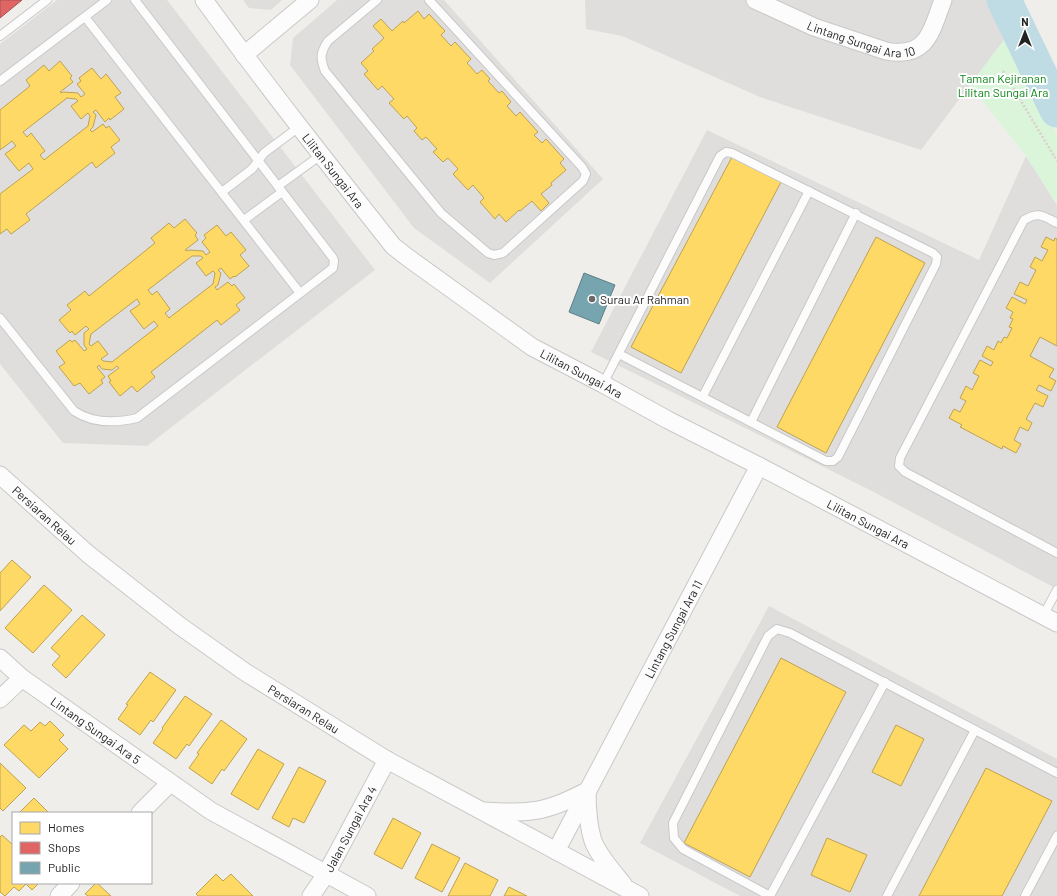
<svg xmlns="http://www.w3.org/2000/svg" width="1057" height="896" font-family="Barlow,sans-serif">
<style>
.residential{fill:#dfdedc}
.park{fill:#daf5da}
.homes{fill:#ffd966;stroke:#bda252;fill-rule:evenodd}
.shops{fill:#e06666;stroke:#a75252}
.public{fill:#76a5af;stroke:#5d7e85}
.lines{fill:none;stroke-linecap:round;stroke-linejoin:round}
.river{stroke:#bfdbe3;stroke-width:35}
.lane-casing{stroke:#c9c8c7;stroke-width:10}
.street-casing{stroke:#c9c8c7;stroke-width:19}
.path{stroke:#dccecd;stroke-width:2.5;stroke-dasharray:2 2;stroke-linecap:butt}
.lane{stroke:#fdfcfc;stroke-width:8}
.street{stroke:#fdfcfc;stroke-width:17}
.poi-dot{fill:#6a6968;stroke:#fff;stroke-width:1.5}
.labels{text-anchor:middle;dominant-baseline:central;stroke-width:4;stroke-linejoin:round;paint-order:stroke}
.street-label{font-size:12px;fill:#222;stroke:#fff}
.park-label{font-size:12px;fill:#0c8416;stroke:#fff}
.poi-label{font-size:12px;fill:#222;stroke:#fff;text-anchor:start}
</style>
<rect width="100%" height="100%" fill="#f0eeeb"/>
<g class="residential">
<path d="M57,0H167L375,270L147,446L63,443L0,364V44Z"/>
<path d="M243,0H282L271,10L249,8Z"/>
<path d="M337,0H444L603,179L490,283L414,228L290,65L293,38Z"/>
<path d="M585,0H991L1007,36L921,150L760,97L622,36L586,29Z"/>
<path d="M707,130L979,260L1026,156L1057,205V589L870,490L591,352Z"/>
<path d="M769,606L1057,759V896H740L640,843Z"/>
</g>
<path class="park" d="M1007,36L1057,134V205L1026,156L970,85Z"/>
<g class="homes">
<path d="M418,11L424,19L429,14L445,31L441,35L451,46L455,42L471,59L467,63L477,74L482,70L490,79L488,81L499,93L502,91L511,102L507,106L516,116L520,112L538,132L534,135L542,143L546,139L564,159L560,163L566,170L551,183L552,185L541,194L549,203L541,211L532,201L520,211L519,210L506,222L499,214L495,219L480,202L484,198L473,185L468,190L453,174L458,169L448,158L443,162L433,152L437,149L426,137L422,140L414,131L417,128L407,116L404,119L389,103L394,99L382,86L378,90L364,74L368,71L361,63L374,51L372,49L384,38L373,26L381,19L392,31L403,21L404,23Z"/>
<path d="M60,61L72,76L70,78L73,82L60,92L62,93L63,92L78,93L81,97L85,94L77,84L81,81L79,78L92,68L101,79L106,74L121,93L115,97L124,109L110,120L109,118L105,122L96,110L93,112L96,115L93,127L90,130L92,132L103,124L106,128L109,126L120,140L111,147L115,153L96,168L92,162L26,214L30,220L11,234L7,229L0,234V194L33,169L29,163L19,171L5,154L16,146L12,141L0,150V110L30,86L26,80L44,65L49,71ZM67,98L76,99L78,101L71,106L81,119L88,113L90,116L88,126L44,160L40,155L45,151L31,133L27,137L23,132Z"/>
<path d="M732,157L781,182L681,373L631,347Z"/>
<path d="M185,219L197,233L195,235L198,240L185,250L187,251L189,250L203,251L206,255L210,252L202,242L206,238L204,235L217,225L226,236L231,232L246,250L240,255L249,266L235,277L234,276L230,279L221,268L218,270L221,273L218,285L215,287L217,290L228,282L232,286L234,284L245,298L236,305L240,310L221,325L217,320L151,372L155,377L137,392L132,386L120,396L109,382L111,381L108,376L119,368L117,366L112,370L102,369L99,365L97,367L105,377L101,380L103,383L89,394L80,383L74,386L59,367L65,363L56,351L70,340L72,342L75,340L84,351L87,349L84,345V333L89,329L86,326L75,335L72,331L70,333L59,320L71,310L67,305L85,291L89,296L155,243L151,238L169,223L174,228ZM192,256H201L203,258L196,263L206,276L213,271L215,273L213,284L169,318L165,313L170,309L157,291L152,295L148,290ZM137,299L140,304L130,311L144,329L154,321L158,326L112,362L103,361L101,359L108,354L98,341L91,346L89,344L91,334Z"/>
<path d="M876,237L925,263L826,453L777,427Z"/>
<path d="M1046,237L1054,241L1055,238L1057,239V346L1040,337L1030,356L1054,369L1049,377L1056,381L1051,391L1039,385L1036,390L1048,396L1043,407L1035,403L1026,419L1032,423L1028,431L1020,427L1014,440L1021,444L1016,453L1003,446L1002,449L960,427L962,425L949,418L954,409L960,412L966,401L960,398L966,386L972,390L979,376L973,373L980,360L991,366L993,362L982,356L987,346L994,350L998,341L1001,343L1004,337L1007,338L1012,328L1009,327L1013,319L1010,318L1013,312L1006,308L1012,297L1025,304L1027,300L1014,294L1020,282L1028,286L1036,270L1030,267L1035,257L1042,261L1048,250L1041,247Z"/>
<path d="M12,560L31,577L0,611V573Z"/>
<path d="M44,585L72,610L33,653L5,628Z"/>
<path d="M82,615L105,635L66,678L52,665L60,656L51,648Z"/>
<path d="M781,658L846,692L750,877L684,843Z"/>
<path d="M150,672L176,690L153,722L151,720L140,735L118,719L128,705L126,704Z"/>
<path d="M185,696L212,714L189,746L187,744L176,759L153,743L163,729L162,728Z"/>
<path d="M221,720L247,739L224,771L222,769L212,784L189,768L199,754L197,753Z"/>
<path d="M50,721L64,735L59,740L68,749L39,778L4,745L24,725L31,731L40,722L45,726Z"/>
<path d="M896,725L924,739L901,786L872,772Z"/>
<path d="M258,749L284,764L258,810L231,794Z"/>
<path d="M0,763L26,788L3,811L0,808Z"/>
<path d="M299,767L326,781L304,823L293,818L289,827L272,818Z"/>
<path d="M986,768L1052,801L1002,896H919Z"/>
<path d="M34,798L49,813H19Z"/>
<path d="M393,818L421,833L402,869L374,854Z"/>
<path d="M2,835L13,845V883H39L32,890L26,884L19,891L14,887L5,896L0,892V837Z"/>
<path d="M827,838L867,855L850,892L811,875Z"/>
<path d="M432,844L460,858L442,892L415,878Z"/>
<path d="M465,863L498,880L490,896H448Z"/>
<path d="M216,874L223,881L231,874L253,896H198L196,894Z"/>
<path d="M96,883H97L111,896H88L85,894Z"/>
<path d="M509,887L527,896H504Z"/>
</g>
<path class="shops" d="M0,0H22L0,18Z"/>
<path class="public" d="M584,273L615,285L599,324L569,312Z"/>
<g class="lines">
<path class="river" d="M1004,0L1057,110"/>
<g class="lane-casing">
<g id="lane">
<path d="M377,0L328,41C320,53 320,58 325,71L441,213L488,253L494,255L503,253L583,181L586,174L582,167L429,0"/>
<path d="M85,17L300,293"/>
<path d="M0,36L47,0"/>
<path d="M0,81L107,0"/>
<path d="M278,186L321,155"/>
<path d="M222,192L252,169L264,153L299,127"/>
<path d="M244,220L282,192"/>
<path d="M1057,223C1043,216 1039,211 1024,220L900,458L899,466L905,472L1057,553"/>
<path d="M0,318L74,411C92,423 116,423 137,418L333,268L334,261L333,258L135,0"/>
<path d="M603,384L720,156L726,152L732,153L933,253L937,257L936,264L838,457L833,461H826L619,354"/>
<path d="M703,396L809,191"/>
<path d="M751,422L856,213"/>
<path d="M1043,616L1057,590"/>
<path d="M885,682L770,896L683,849L674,838L673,823L768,636L777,629L790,633L1057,773"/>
<path d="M887,896L975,730"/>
<path d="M1025,896L1057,836"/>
</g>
</g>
<g class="street-casing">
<g id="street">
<path id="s1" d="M204,0C265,84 329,165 393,246L407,257L532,347L603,384L668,420L759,466L1057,623"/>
<path id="s2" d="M755,0L814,27L886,51C927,59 931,32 943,0"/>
<path d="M244,55L310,0"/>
<path id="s3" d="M0,475L88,554L180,626L245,672L387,760L640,896"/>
<path id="s4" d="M0,658L22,678L211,811L367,896"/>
<path d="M0,699L22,678"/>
<path d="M484,811C500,812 516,813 531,811C551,809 569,800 587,791C587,808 588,825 593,841C599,856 613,872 623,884"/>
<path d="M140,813L170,783"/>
<path id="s5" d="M556,851L759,466"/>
<path d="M59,896L71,883"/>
<path id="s6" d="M311,896L326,874L387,760"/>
</g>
</g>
<path class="path" d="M1003,71L1057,161"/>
<use href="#lane" class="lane"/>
<use href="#street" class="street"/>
</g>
<circle class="poi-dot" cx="592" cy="299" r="4"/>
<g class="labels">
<g class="street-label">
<text stroke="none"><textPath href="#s2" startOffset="114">Lintang Sungai Ara 10</textPath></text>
<text stroke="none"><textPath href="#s1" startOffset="214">Lilitan Sungai Ara</textPath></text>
<text stroke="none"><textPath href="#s1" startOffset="538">Lilitan Sungai Ara</textPath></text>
<text stroke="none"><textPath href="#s3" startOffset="60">Persiaran Relau</textPath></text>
<text stroke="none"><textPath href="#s1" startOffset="862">Lilitan Sungai Ara</textPath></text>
<text stroke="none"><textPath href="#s5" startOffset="251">Lintang Sungai Ara 11</textPath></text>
<text stroke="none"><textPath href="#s3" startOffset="384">Persiaran Relau</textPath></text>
<text stroke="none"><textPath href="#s4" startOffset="120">Lintang Sungai Ara 5</textPath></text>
<text stroke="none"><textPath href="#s6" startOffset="78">Jalan Sungai Ara 4</textPath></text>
</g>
<g class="park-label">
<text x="1003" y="78">Taman Kejiranan<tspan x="1003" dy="14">Lilitan Sungai Ara</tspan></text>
</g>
<g class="poi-label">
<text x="600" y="299">Surau Ar Rahman</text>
</g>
</g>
<rect x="12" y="812" width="140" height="72" fill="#ffffff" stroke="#a7a7a7"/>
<rect x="20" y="822" width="20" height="12" fill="#ffd966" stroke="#a7a7a7"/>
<text x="48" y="832" font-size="12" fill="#222222">Homes</text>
<rect x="20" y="842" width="20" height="12" fill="#e06666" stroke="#a7a7a7"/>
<text x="48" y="852" font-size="12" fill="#222222">Shops</text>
<rect x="20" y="862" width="20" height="12" fill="#76a5af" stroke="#a7a7a7"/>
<text x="48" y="872" font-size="12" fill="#222222">Public</text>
<g transform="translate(1025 32)" stroke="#ffffff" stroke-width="3" paint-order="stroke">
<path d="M0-3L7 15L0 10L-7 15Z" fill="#222222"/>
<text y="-6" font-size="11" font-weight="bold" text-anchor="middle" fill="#222222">N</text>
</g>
</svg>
